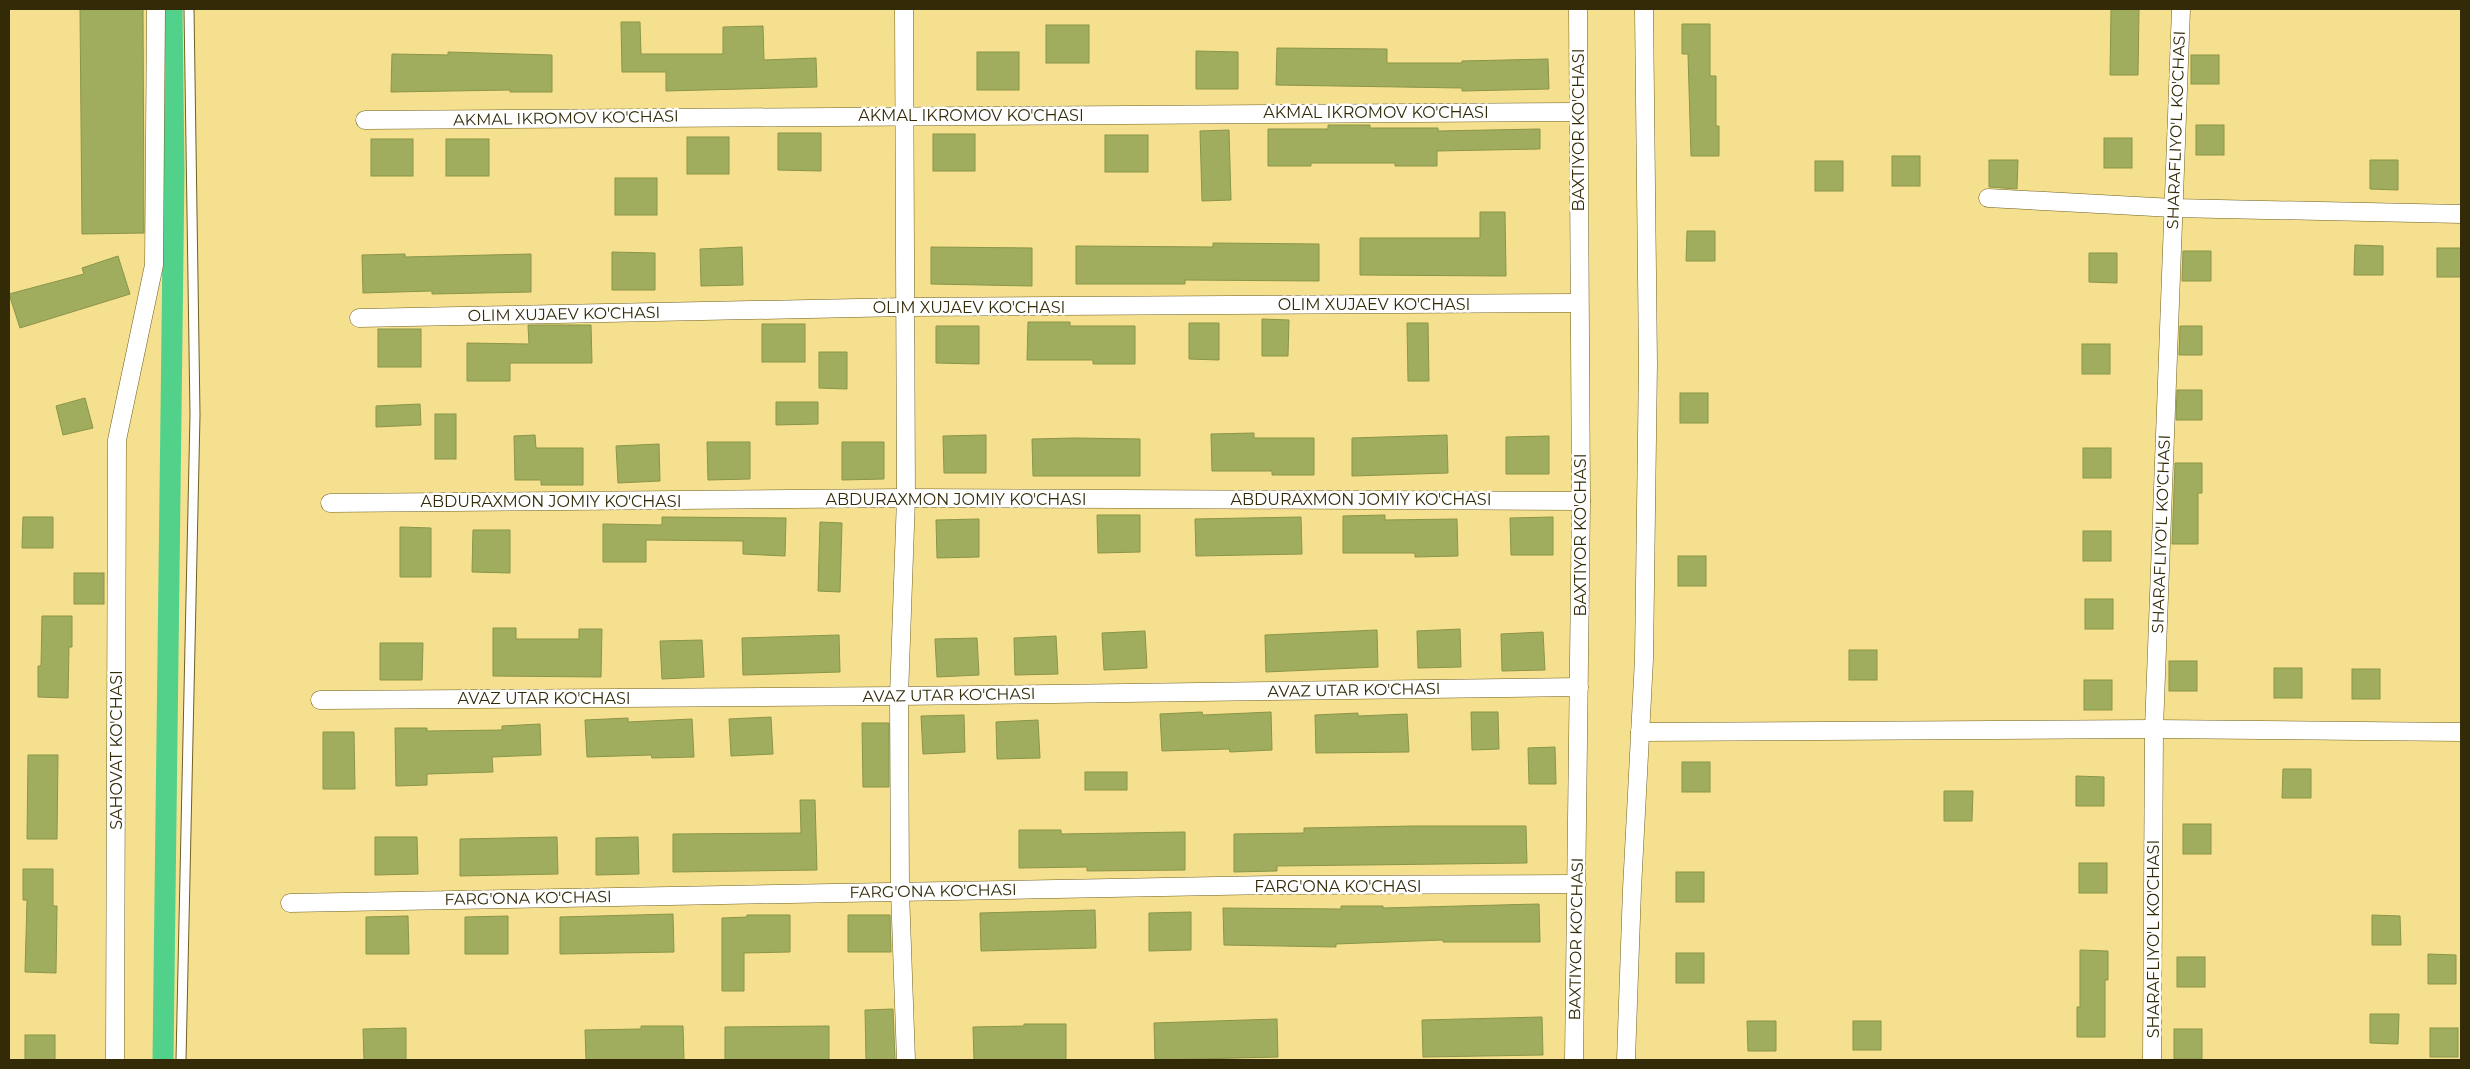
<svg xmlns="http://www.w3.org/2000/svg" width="2470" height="1069" font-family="Montserrat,sans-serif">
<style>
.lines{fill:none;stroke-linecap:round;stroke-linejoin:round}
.canal{stroke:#52d18a;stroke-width:21}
.building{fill:#a1ad5e;stroke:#8b9547}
.lane-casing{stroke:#706123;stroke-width:11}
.street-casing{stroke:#706123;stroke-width:19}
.lane{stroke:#fff;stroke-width:9}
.street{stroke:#fff;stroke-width:18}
.labels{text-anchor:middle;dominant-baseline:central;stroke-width:5;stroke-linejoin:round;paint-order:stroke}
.street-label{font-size:16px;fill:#332b08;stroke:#fff}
</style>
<rect width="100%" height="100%" fill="#f5e08f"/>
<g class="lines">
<path class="canal" d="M163,1060L174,171L172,9"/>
</g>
<g class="building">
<path d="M80,9H143L144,233L82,234Z"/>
<path d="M2111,9H2139L2138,75H2110Z"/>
<path d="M621,22H640L641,54H723V27L763,26L764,60L816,58L817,87L666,91V72H622Z"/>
<path d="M1682,24H1710V76H1716V126H1719V156H1691L1688,54H1682Z"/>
<rect x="1046" y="25" width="43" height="38"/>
<path d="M1277,48L1387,49V63H1462V61L1548,59L1549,89L1462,91V88L1276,85Z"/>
<path d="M1196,51L1238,52V89H1196Z"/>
<path d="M448,52L552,55V92H510V90L391,92L392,54L448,55Z"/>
<rect x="977" y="52" width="42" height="38"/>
<rect x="2191" y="55" width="28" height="29"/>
<path d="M1328,125H1370V128H1438V131L1540,129V149L1437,151V166H1395V163H1311V166H1268V129H1328Z"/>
<rect x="2196" y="125" width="28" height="30"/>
<path d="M1229,130L1231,200L1202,201L1200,131Z"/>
<path d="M778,133H821V171L778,170Z"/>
<rect x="933" y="134" width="42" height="37"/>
<rect x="1105" y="135" width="43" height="37"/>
<rect x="687" y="137" width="42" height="37"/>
<rect x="2104" y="138" width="28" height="30"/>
<rect x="371" y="139" width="42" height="37"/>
<rect x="446" y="139" width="43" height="37"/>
<rect x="1892" y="156" width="28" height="30"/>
<path d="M1989,160H2018L2017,189L1989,187Z"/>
<path d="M2370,160H2398V190L2370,189Z"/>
<rect x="1815" y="161" width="28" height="30"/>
<rect x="615" y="178" width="42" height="37"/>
<path d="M1480,212H1505L1506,276L1360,275V238H1480Z"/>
<path d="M1687,231H1715V261H1686Z"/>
<path d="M1213,243L1319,244V281L1185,280V284H1076V246L1213,247Z"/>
<path d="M2355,245L2383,246V275H2354Z"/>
<path d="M742,247L743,285L701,286L700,249Z"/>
<path d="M931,247L1032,248V286L931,284Z"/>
<rect x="2437" y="248" width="24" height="29"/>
<path d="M2183,251H2211V281H2182Z"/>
<path d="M612,252L655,253V290H612Z"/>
<path d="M2089,253H2117V283L2089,282Z"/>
<path d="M405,254V257L531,254V292L432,294V291L363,293L362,255Z"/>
<path d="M118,256L130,294L20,328L9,294L84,274L82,268Z"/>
<path d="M1262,319L1289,320L1288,356H1262Z"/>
<path d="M1028,322H1070V326H1135V364H1093V360H1027Z"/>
<path d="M1189,323H1219V360L1189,359Z"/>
<path d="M1407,323H1428L1429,381H1408Z"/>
<rect x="762" y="324" width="43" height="38"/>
<path d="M528,325H591L592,363H510V381H467V343L529,344Z"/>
<path d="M936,326H979V364L936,363Z"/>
<path d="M2180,326H2202V355H2179Z"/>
<rect x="378" y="329" width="43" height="38"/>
<rect x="2082" y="344" width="28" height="30"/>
<path d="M819,352H847V389L819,388Z"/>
<path d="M2177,390H2202V420H2176Z"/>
<rect x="1680" y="393" width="28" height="30"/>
<path d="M85,398L93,428L63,435L56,406Z"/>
<path d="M776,402H818V424L776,425Z"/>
<path d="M420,404L421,425L376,427V406Z"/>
<rect x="435" y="414" width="21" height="45"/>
<path d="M1254,433V438H1314V475H1272V471H1212L1211,434Z"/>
<path d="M535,435L536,448H583V485H541V480H515L514,436Z"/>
<path d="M986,435V473H944L943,436Z"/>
<path d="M1447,435L1448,473L1352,476V438Z"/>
<path d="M1549,436V474H1506V437Z"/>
<path d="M1075,438L1140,439V476H1033L1032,439Z"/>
<path d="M707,442H750V479L708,480Z"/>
<path d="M842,442H884V479L842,480Z"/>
<path d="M659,444L660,481L618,483L616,446Z"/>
<rect x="2083" y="448" width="28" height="30"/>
<path d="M2175,463H2202V493H2198V544H2172Z"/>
<path d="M1097,515H1140V552L1098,553Z"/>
<path d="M1385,515V520L1457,519L1458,556L1415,557V553H1343V516Z"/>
<path d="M23,517H53V548H22Z"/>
<path d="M662,517L786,518L785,556L743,554V541L646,540V562H603V524L662,525Z"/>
<path d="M1301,517L1302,554L1196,556L1195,519Z"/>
<path d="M1553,517V555H1511L1510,518Z"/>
<path d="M979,519V557L937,558L936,520Z"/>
<path d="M820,522L842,523L840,592L818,591Z"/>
<path d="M400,527L431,528V577H400Z"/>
<path d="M473,530H510V573L472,572Z"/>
<rect x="2083" y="531" width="28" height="30"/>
<rect x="1678" y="556" width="28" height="30"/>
<rect x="74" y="573" width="30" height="31"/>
<rect x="2085" y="599" width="28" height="30"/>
<path d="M42,616H72V647H69L68,698L38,697V666H41Z"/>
<path d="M493,628H516V639H579V629H602L601,677L493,676Z"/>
<path d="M1460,629L1461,667L1418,668L1417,631Z"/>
<path d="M1377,630L1378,667L1266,672L1265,635Z"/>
<path d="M1145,631L1147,668L1104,670L1102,633Z"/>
<path d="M1543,632L1545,670L1502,671L1501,634Z"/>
<path d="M839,635L840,672L743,675L742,638Z"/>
<path d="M1056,636L1058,674L1015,675L1014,638Z"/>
<path d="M977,638L979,675L937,677L935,639Z"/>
<path d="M702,640L704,677L662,679L660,641Z"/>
<path d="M380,643H423L422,680H380Z"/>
<rect x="1849" y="650" width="28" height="30"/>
<rect x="2169" y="661" width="28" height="30"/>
<rect x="2274" y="668" width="28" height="30"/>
<rect x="2352" y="669" width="28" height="30"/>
<rect x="2084" y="680" width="28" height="30"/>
<path d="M1202,712L1203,715L1271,712L1272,750L1230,752L1229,749L1162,751L1160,714Z"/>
<path d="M1471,712H1498L1499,749L1472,750Z"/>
<path d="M1358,713V716L1407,714L1409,752L1316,753L1315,715Z"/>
<path d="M964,715L965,752L923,754L921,716Z"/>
<path d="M771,717L773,754L731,756L729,719Z"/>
<path d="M628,718V722L692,719L694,757L652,758L651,755L587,757L585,720Z"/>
<path d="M1038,720L1040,758L997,759L996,722Z"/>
<path d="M862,723H889V787H863Z"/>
<path d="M540,724L541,755L492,757L493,772L427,774V785L396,786L395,728H427V731L502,730V726Z"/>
<path d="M323,732H354L355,789H323Z"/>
<path d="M1555,747L1556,784H1529L1528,748Z"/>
<path d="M28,755H58L57,839H27Z"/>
<rect x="1682" y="762" width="28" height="30"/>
<path d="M2283,769H2311V798H2282Z"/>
<rect x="1085" y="772" width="42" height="18"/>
<path d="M2076,776L2104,777V806H2076Z"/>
<path d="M1944,791H1973L1972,821H1944Z"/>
<path d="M800,800H815L817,870L673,872V834L801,833Z"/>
<rect x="2183" y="824" width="28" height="30"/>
<path d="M1414,826H1526L1527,863L1277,866V871L1234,872V834L1304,833V828Z"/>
<path d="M1019,830H1061V834L1185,832V870L1087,871V867L1019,868Z"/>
<path d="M375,837H417L418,874L375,875Z"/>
<path d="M557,837L558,874L460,876V839Z"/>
<path d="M638,837L639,874L596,875V838Z"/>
<rect x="2079" y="863" width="28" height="30"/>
<path d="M23,869H53V906H57L56,973L25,972L27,900H23Z"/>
<rect x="1676" y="872" width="28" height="30"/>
<path d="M1539,904L1540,942H1443V940L1336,944V947L1224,945L1223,908L1341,909V906H1383V908Z"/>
<path d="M1095,910L1096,948L981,951L980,913Z"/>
<path d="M1191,912V950L1149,951V913Z"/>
<path d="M673,914L674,952L560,954V917Z"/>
<path d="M747,915H790V952L744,953V991H722V918L747,917Z"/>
<path d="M848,915H890L891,952H848Z"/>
<path d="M2372,915L2400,916L2401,945H2372Z"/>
<path d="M408,916L409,954H366V917Z"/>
<path d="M508,916V954H465V917Z"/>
<path d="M2080,950L2108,951V980H2105V1037H2077V1007H2080Z"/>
<rect x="1676" y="953" width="28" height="30"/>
<path d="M2428,954L2456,955V984H2428Z"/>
<rect x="2177" y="957" width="28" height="30"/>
<path d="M893,1009L895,1060H866L865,1010Z"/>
<path d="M2370,1014H2399L2398,1044L2370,1043Z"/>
<path d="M1542,1017L1543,1055L1423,1057L1422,1020Z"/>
<path d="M1277,1019L1278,1057L1155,1060L1154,1023Z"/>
<path d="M1747,1021H1776V1051H1748Z"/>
<rect x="1853" y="1021" width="28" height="29"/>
<path d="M1024,1024H1066V1060H974L973,1027L1024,1026Z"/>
<path d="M641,1026H683L684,1060H586L585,1030L641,1029Z"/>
<path d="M829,1026V1060H725V1027Z"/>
<path d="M406,1028V1060H364L363,1029Z"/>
<rect x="2430" y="1028" width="28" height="29"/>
<rect x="2174" y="1029" width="28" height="30"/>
<rect x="25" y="1035" width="30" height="25"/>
</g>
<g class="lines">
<g class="lane-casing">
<path id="lane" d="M181,1060L195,415L189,9"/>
</g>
<g class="street-casing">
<g id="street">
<path d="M904,9L906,498L899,696L900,891L906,1060"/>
<path d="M365,120L1577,112"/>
<path d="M1988,198L2173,208L2461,214"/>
<path d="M359,318L905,307L1579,303"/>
<path d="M330,503L906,498L1581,501"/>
<path d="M320,700L899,696L1579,687"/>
<path d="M1640,732L2154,729L2461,732"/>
<path d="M290,903L1275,885L1577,884"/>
<path d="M115,1060L117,440L154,265L156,9"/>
<path d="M1574,1060L1581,501L1578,9"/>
<path d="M1626,1060L1632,889L1644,659L1648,363L1644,9"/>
<path d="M2152,1060L2154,729L2181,9"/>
</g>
</g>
<use href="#lane" class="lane"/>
<use href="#street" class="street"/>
</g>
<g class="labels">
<g class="street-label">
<text x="1376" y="112">AKMAL IKROMOV KO'CHASI</text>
<text x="971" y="115">AKMAL IKROMOV KO'CHASI</text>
<text transform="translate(566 118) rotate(-1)">AKMAL IKROMOV KO'CHASI</text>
<text transform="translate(1578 130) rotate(-90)">BAXTIYOR KO'CHASI</text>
<text transform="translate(2176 130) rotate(-88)">SHARAFLIYO'L KO'CHASI</text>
<text x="1374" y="304">OLIM XUJAEV KO'CHASI</text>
<text x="969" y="307">OLIM XUJAEV KO'CHASI</text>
<text transform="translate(564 314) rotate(-1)">OLIM XUJAEV KO'CHASI</text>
<text x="956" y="499">ABDURAXMON JOMIY KO'CHASI</text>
<text x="1361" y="499">ABDURAXMON JOMIY KO'CHASI</text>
<text x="551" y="501">ABDURAXMON JOMIY KO'CHASI</text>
<text transform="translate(2161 534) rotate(-88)">SHARAFLIYO'L KO'CHASI</text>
<text transform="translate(1580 535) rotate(-90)">BAXTIYOR KO'CHASI</text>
<text transform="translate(1354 690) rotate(-1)">AVAZ UTAR KO'CHASI</text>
<text transform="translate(949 695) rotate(-1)">AVAZ UTAR KO'CHASI</text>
<text x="544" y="698">AVAZ UTAR KO'CHASI</text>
<text transform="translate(116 750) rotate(-90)">SAHOVAT KO'CHASI</text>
<text x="1338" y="886">FARG'ONA KO'CHASI</text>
<text transform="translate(933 891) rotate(-1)">FARG'ONA KO'CHASI</text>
<text transform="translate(528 898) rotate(-1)">FARG'ONA KO'CHASI</text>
<text transform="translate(1576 939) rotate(-89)">BAXTIYOR KO'CHASI</text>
<text transform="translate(2153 939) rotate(-90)">SHARAFLIYO'L KO'CHASI</text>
</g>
</g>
<rect width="2470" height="1069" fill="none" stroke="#332b08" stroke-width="20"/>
</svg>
